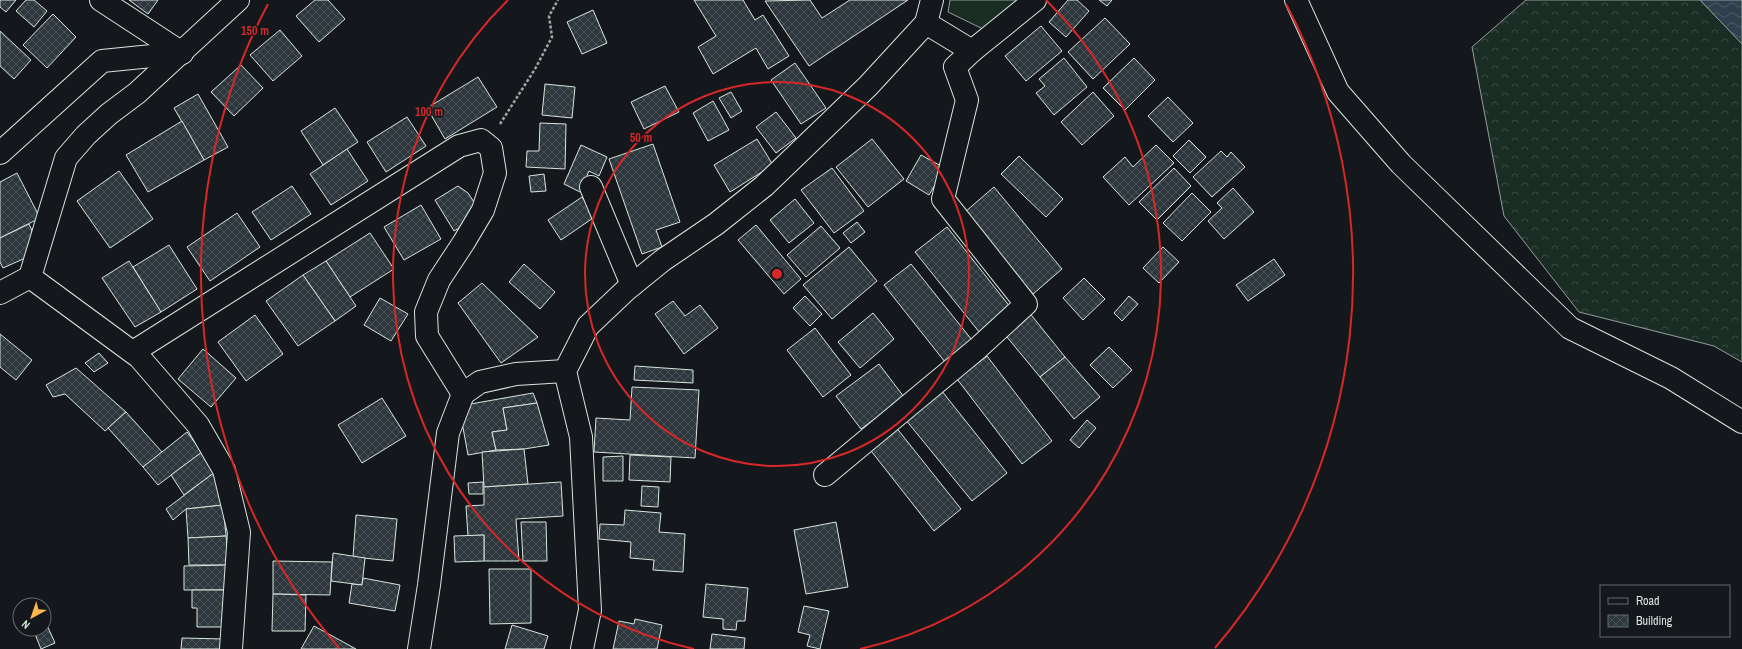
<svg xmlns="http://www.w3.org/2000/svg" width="1742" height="649" font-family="'Archivo Narrow',sans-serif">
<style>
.forest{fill:url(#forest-crowns);stroke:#939e99}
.park{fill:#1a2d24;stroke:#939e99}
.water{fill:url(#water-waves);stroke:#939e99}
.building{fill:url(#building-cross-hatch);stroke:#d8e6dc}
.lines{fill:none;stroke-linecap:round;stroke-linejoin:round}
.minor-casing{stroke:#d8e6dc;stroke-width:24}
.path{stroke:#9da8a2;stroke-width:2.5;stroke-dasharray:3 2;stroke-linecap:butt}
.minor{stroke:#14181c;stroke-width:22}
.ring{fill:none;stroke:#d62828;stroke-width:2}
.centre{fill:#d62828;stroke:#14181c;stroke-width:2}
.ring-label{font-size:12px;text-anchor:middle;font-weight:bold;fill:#d62828;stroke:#14181c;stroke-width:3;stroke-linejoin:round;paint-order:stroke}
</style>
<defs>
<pattern id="forest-crowns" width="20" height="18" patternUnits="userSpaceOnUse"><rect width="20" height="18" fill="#1a2d24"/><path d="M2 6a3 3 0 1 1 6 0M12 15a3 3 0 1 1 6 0" fill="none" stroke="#3b4b43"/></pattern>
<pattern id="water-waves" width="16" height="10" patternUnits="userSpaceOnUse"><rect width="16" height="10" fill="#2f3f4d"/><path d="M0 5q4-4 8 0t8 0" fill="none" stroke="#4c5b66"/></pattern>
<pattern id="building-cross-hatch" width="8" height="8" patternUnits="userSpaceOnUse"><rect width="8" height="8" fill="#2c363c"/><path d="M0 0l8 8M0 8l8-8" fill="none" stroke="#4a5358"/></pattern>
</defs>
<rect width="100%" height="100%" fill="#14181c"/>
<path class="forest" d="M1526,0H1700L1742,43V362L1714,346L1579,312L1504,216L1472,47Z"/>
<path class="park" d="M950,0H1017L983,29L948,12Z"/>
<path class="water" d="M1700,0H1742V44Z"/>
<g class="building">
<path d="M0,0H16L6,12L0,7Z"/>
<path d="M26,0H34L47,11L34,27L16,11Z"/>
<path d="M129,0H158L148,14Z"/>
<path d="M315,0H328L345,19L319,42L296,16Z"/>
<path d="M694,0H743L755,20L763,15L789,56L768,69L756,48L713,74L698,47L716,36Z"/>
<path d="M810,0L822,18L850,0H908L809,66L765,1Z"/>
<path d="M1068,0H1077L1089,11L1066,37L1049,22Z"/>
<path d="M1099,0H1112L1107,6Z"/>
<path d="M593,10L607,43L582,54L567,22Z"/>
<path d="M53,14L76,37L47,68L23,45Z"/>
<path d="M1105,18L1130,44L1093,79L1068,52Z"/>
<path d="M1041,26L1062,51L1026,81L1005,56Z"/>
<path d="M280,30L302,56L273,81L250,55Z"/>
<path d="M0,31L31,60L14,79L0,66Z"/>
<path d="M1064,58L1087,87L1054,115L1036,93L1045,86L1039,79Z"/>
<path d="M1134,58L1155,80L1125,110L1103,88Z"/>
<path d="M795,63L826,108L801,124L771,80Z"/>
<path d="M241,65L263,88L234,116L211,92Z"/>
<path d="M478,77L497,107L445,139L427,108Z"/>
<path d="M545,84L575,87L572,118L542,115Z"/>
<path d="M665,86L679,112L644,129L631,102Z"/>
<path d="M731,92L742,111L731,118L719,98Z"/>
<path d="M1093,92L1114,116L1082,145L1061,122Z"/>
<path d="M198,94L228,147L204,160L174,108Z"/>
<path d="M1168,97L1193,123L1173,142L1148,116Z"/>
<path d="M713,101L729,130L708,141L693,113Z"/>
<path d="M335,108L358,142L323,165L301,131Z"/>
<path d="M776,112L796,138L776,153L756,127Z"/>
<path d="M407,117L426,146L386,172L367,142Z"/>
<path d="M182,121L204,160L148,192L126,155Z"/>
<path d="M540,123L566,124L565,169L526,167L527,151H539Z"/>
<path d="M757,139L773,165L730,192L714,165Z"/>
<path d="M872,139L904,179L868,207L836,167Z"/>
<path d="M1189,140L1206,157L1190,173L1173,156Z"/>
<path d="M653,144L680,222L656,230L662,247L642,254L609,159Z"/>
<path d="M581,145L607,157L599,176L589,171L580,192L564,184Z"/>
<path d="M1156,145L1174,163L1129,205L1103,177L1125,157L1133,167Z"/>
<path d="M347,149L368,181L331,205L310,174Z"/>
<path d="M1221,151L1227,157L1231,152L1245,167L1212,197L1193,177Z"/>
<path d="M921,155L945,168L929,195L906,181Z"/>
<path d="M1019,156L1063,199L1046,217L1001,174Z"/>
<path d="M832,168L864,211L834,233L801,190Z"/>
<path d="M1174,168L1191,186L1157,220L1139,202Z"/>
<path d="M119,171L153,219L110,248L77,201Z"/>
<path d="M17,173L40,218L0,238V182Z"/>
<path d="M544,174L546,191L531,192L529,176Z"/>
<path d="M292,186L311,214L271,240L252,212Z"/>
<path d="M458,186L468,193L476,205L469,222L454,231L435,200Z"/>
<path d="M994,187L1062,269L1033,294L965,212Z"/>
<path d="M1233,188L1254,212L1224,239L1208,221L1222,208L1217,203Z"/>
<path d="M1192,193L1211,212L1182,241L1163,223Z"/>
<path d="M582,197L596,216L561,240L548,220Z"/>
<path d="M795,199L814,223L789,243L770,220Z"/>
<path d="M421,205L441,239L404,260L384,227Z"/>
<path d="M237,213L260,247L210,281L187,247Z"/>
<path d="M857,222L865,232L851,243L843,233Z"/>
<path d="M29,224L41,251L3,268L0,262V238Z"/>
<path d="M756,225L801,279L784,294L738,240Z"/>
<path d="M821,226L840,248L806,277L787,255Z"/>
<path d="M947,227L1011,308L980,333L915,252Z"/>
<path d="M370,233L394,269L350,297L326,261Z"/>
<path d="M169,245L197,289L161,312L133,267Z"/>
<path d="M849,247L877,281L832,319L803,285Z"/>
<path d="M1163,247L1179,262L1159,283L1143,268Z"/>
<path d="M1274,259L1285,275L1248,301L1236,285Z"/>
<path d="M129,261L161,312L135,327L102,278Z"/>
<path d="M326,261L356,306L335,321L303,275Z"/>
<path d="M524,264L555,292L540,309L509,282Z"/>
<path d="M911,264L972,340L945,362L884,285Z"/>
<path d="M303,275L335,321L298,346L266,301Z"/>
<path d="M1084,278L1105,299L1083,320L1063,298Z"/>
<path d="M482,283L538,337L501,363L458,303Z"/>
<path d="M805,296L822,314L810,326L793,308Z"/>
<path d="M1129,296L1138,304L1122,321L1114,313Z"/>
<path d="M380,298L408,314L391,341L364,325Z"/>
<path d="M673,301L685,316L700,305L718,328L684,354L655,314Z"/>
<path d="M1028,311L1065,357L1040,377L1002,331Z"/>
<path d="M873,313L894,339L860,368L838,342Z"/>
<path d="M255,315L283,354L246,381L218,342Z"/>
<path d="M815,328L851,375L823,397L787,350Z"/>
<path d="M0,334L32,360L16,380L0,367Z"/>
<path d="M1109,347L1132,370L1113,388L1090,365Z"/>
<path d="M203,349L236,378L211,407L178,379Z"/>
<path d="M99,353L108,363L94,372L85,363Z"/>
<path d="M987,356L1052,441L1022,464L957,379Z"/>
<path d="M1065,357L1100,397L1074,419L1040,377Z"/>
<path d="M879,364L904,397L861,429L836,396Z"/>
<path d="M635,366L693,370V383L634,380Z"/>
<path d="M76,368L126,412L105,431L65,394L53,397L46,385Z"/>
<path d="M632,387L699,390L695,458L594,452L596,418L630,420Z"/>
<path d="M941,390L1007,473L972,501L905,419Z"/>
<path d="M533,393L537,403L503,408L507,430L492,432L496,450L468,455L459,406Z"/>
<path d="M382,398L406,436L362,463L338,425Z"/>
<path d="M537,403L549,445L524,449L496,450L492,432L507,430L503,408Z"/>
<path d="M126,412L162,452L143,467L108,428Z"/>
<path d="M1087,420L1096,428L1079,448L1070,440Z"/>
<path d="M895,426L961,509L934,531L868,447Z"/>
<path d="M187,432L202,452L158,485L143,467Z"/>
<path d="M524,449L528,484L484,487L482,452Z"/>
<path d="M202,452L215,472L184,495L171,475Z"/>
<path d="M630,455L671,457L670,482L629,480Z"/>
<path d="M623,456V481H603V457Z"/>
<path d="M215,472L223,505L186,509L173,520L166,509Z"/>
<path d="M483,482V494H469L468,483Z"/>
<path d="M561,482L563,516L516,519L519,561H484V535L468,536L466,506L484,505V487Z"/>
<path d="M642,486L659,487L658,507L641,506Z"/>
<path d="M223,505L226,536L188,538L186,509Z"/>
<path d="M625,510L661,513L659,532L685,534L683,572L653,570L654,560L630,558L631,542L599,539L600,524L624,525Z"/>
<path d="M356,515L397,519L393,561L353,557Z"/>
<path d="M521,522H546L547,561H523Z"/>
<path d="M836,522L848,587L806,594L794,530Z"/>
<path d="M484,535V561L455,562L454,536Z"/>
<path d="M226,536L229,565H189L188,538Z"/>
<path d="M333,553L365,558L362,585L331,581Z"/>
<path d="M273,561L332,562L330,595L273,594Z"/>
<path d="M229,565V590H184V566Z"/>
<path d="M489,569H531V623L490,624Z"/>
<path d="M363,578L400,585L395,611L349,603L352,584L362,585Z"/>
<path d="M706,584L748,588L745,621H737L736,630L723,629V619L703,617Z"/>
<path d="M192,590H229V627H197V608H192Z"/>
<path d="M273,594L306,595L305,631H272Z"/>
<path d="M804,606L829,611L820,649L807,646L810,635L798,632Z"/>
<path d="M635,619L662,625L657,649H613L619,621L634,624Z"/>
<path d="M46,623L55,643L41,649L33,629H44V624Z"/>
<path d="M512,625L548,636L544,649H505Z"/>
<path d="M314,626L356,649H301Z"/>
<path d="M712,634L745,638L744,649H710Z"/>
<path d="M182,638L225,639V649H181Z"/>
</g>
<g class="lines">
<g class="minor-casing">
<g id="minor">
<path d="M101,0L182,53"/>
<path d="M1296,0L1338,92L1401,164L1570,328L1671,378L1742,422"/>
<path d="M926,23L972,51L1035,0"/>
<path d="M0,153L102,61L182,53"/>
<path d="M591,187L632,285"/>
<path d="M0,293L30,277"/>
<path d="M133,352L459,146L481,140L491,148L495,173L483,210L464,242L439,280L426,312L427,336L463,394"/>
<path d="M825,475L978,348L1026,304L943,199L967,100L955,67L972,51"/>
<path d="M231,649L239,532L224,470L198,425L139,357L30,277L66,158L86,135L109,114L137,93L238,0"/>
<path d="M419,649L429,585L448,433L463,394L480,382L516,374L565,371"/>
<path d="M582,649L590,610L581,437L565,371L588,326L626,290L663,260L716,224L764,186L868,86L926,23L932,0"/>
</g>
</g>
<path class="path" d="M500,124L535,69L552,37L549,16L558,0"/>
<use href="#minor" class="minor"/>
</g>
<g class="ring">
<circle cx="777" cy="274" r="192"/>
<path d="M694 649A384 384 0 0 1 508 0M1046 0A384 384 0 0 1 860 649"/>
<path d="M339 648A576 576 0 0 1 268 4M1286 4A576 576 0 0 1 1215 648"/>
</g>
<circle cx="777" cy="274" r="6" class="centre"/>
<g class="ring-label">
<text x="255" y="35">150 m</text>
<text x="429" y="116">100 m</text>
<text x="641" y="142">50 m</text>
</g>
<rect x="1600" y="585" width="130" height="52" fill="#14181c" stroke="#626a69"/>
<rect x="1608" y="598" width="20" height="6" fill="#14181c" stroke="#626a69"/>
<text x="1636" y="605" font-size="12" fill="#d8e6dc">Road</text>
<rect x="1608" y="615" width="20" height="12" fill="url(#building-cross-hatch)" stroke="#626a69"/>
<text x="1636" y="625" font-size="12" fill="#d8e6dc">Building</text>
<g transform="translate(32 617) rotate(220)"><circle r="19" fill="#14181c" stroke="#626a69"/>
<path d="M0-3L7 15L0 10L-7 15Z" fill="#ffb74d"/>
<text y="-6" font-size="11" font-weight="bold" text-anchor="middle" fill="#d8e6dc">N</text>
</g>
</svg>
